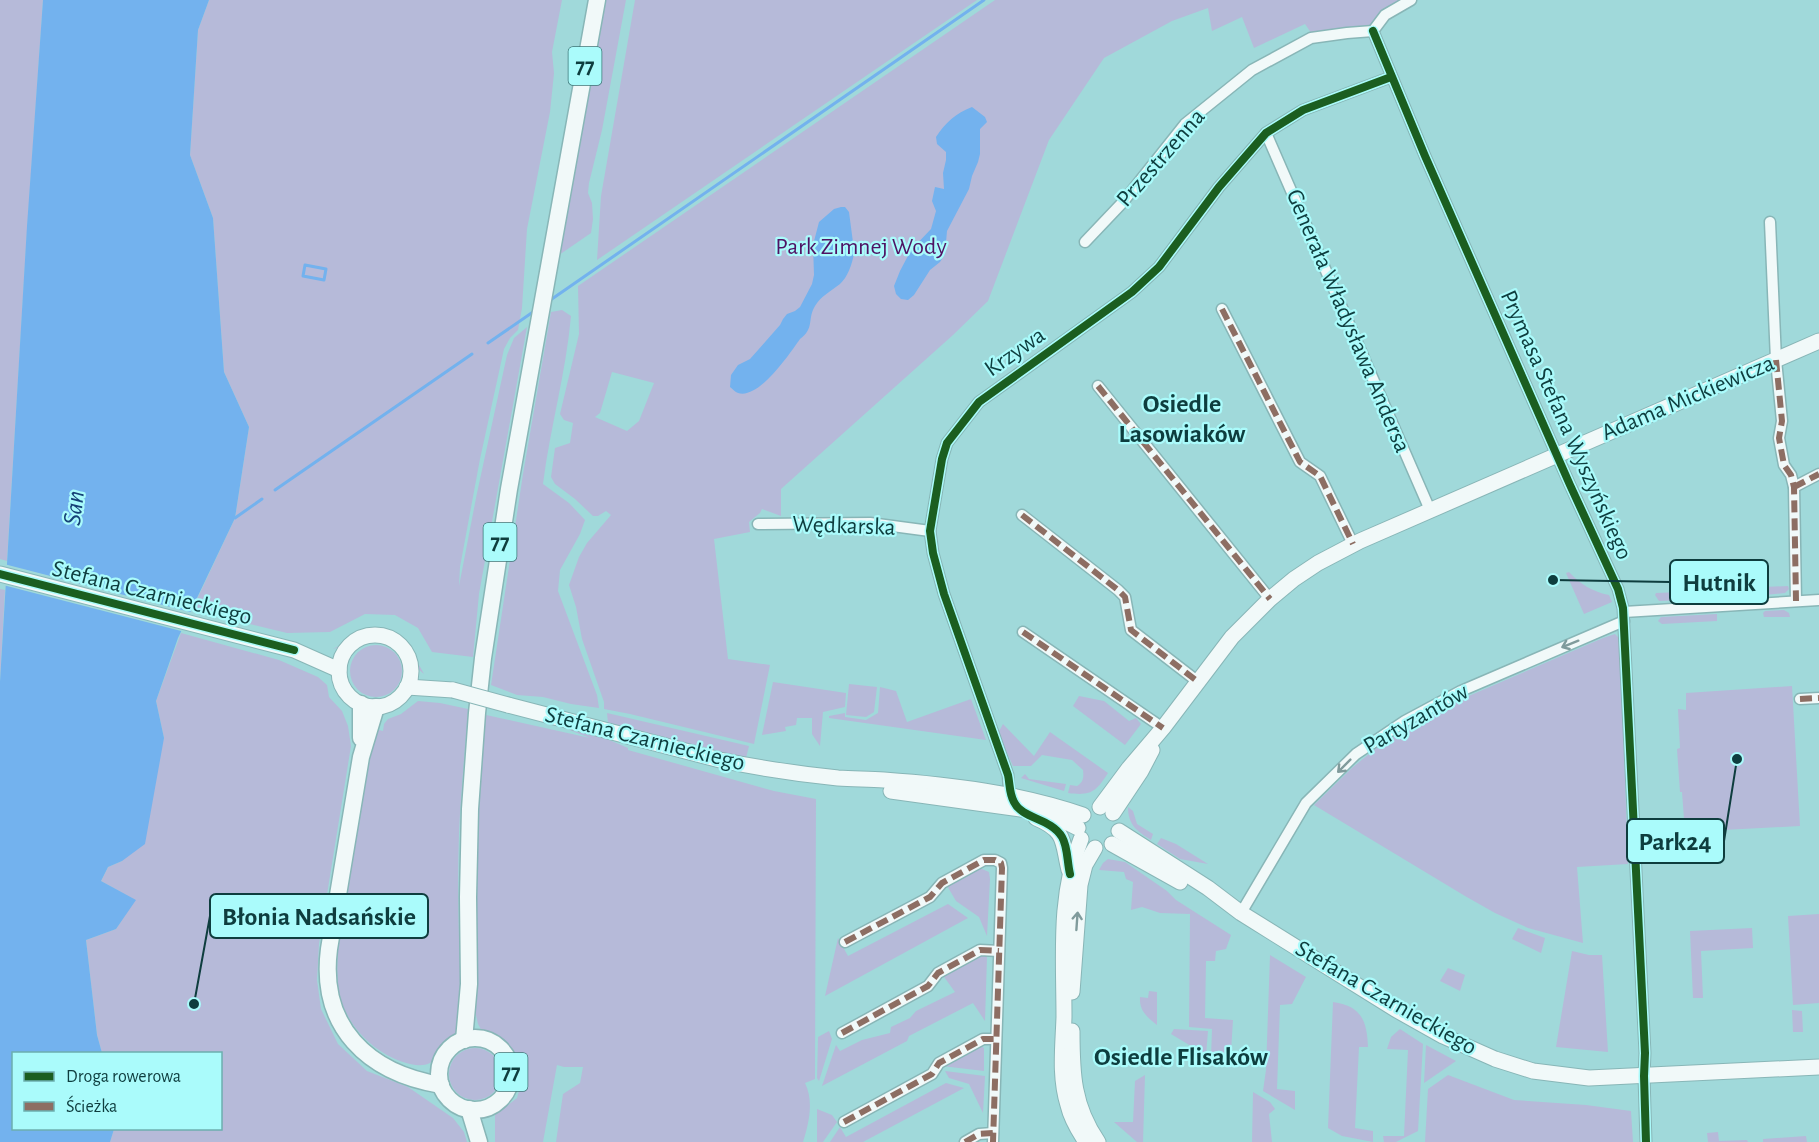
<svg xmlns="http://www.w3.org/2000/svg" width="1819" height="1142" font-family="'Alegreya Sans',sans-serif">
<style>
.green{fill:#b6bad9;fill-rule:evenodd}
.water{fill:#73b2ee}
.pier{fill:#a0d9da}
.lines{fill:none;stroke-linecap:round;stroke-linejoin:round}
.stream{stroke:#73b2ee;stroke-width:3}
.street-casing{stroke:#88b6b7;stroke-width:13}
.secondary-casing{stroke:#88b6b7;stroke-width:17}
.primary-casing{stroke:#88b6b7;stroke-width:19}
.street{stroke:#f1f9f9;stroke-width:10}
.secondary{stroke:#f1f9f9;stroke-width:15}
.primary{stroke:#f1f9f9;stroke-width:16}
.secondary-bridge-casing{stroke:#88b6b7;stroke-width:17;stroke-linecap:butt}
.secondary-bridge{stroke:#f1f9f9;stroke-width:15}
.quiet{stroke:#8d6e63;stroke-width:6;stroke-dasharray:12 6;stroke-linecap:butt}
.cycleway-casing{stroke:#aafbfb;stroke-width:11}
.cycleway{stroke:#1b5e20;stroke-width:8}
.oneway{stroke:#809b9c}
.labels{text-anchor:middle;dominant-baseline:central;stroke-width:4.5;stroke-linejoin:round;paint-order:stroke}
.shield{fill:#aafbfb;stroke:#3d7677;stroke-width:1.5}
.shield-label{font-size:22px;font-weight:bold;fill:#0e3d3e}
.street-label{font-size:24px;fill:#0e3d3e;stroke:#aafbfb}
.park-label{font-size:24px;fill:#4f1263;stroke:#aafbfb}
.neighbourhood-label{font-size:26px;font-weight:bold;fill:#0e3d3e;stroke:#aafbfb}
.water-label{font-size:26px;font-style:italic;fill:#164177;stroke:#aafbfb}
.leader{fill:none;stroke:#0e3d3e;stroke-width:2}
.callout-dot{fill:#0e3d3e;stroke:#aafbfb;stroke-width:2}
.callout{fill:#aafbfb;stroke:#0e3d3e;stroke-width:2}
.callout-label{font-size:26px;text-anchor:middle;font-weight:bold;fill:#0e3d3e}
</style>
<rect width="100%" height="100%" fill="#a0d9da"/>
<g class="green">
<path d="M0,0H43L26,247L7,561L0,559Z"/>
<path d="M209,0H562L552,52L554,73L550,112L527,229L522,308L518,330L510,338L504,349L480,459L460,567L459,586L477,493L507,355L514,338L527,327L479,594L473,657L432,652L418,628L395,615L365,614L330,632L287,633L192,610L235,518L249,427L224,372L213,218L190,155L198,30Z"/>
<path d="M605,0H626L602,130L589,183L588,193L592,203L593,219L591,233L559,255Z"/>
<path d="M635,0H977L597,260L601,196Z"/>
<path d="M995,0H1414L1385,14L1373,31L1314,37L1305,24L1254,48L1242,17L1212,31L1208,8L1172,21L1104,58L1049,140L988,301L953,335L781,489V516L762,509L760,513L749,522L750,532L714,539L728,659L770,665L754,744L630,714L604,709V702L582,639L576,607L569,585L579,557L587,543L611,515L606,511L598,516H593L575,499L555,484L551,477L555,448L570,443L573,423L564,420L560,414L579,334L578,286ZM612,372L654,383L639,421L627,431L595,417L600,413Z"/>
<path d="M562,310L571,316C566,373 550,428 543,484L569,503L585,520L580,534L560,570L558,591L597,695L599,708L571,704L543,697L517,695L491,685L523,474L551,312Z"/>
<path d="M1569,572C1580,584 1593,592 1609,595L1612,602L1584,614L1566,573Z"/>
<path d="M1788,586L1789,589L1785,593L1765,595L1762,593V589L1764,587Z"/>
<path d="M0,589L5,590L0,682Z"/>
<path d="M1681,592L1682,597L1680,600L1659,601L1655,595L1656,593Z"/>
<path d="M1784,610L1789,613L1790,617H1764L1763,613L1765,611Z"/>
<path d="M1717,614V621L1662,624L1658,621L1661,617Z"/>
<path d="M373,629L389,631L407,643L424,674C415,668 415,659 410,650C401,635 383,627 366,632C353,635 346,647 333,649C348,642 356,631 373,629Z"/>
<path d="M181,633L279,660L318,677L327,685L329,697L342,711L348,726L351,746L319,944L317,980L321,1009L338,1044L367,1071L408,1087L453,1118L464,1132L467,1142H110L114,1129L220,1128V1054L102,1053L97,1035L86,940L116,929L135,900L101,881L108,867L122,861L164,738L156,701Z"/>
<path d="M1615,634L1620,639L1628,864L1577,867L1583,943L1528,928L1495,913L1465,896L1314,805L1353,767L1395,733L1464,698L1603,638Z"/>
<circle cx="376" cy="671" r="26"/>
<path d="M773,682L846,693L845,707L823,712L820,746L812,734V718H797L796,725L785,727L786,731L762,735Z"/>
<path d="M849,684L877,687L874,712L866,717L846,715Z"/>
<path d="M1792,686L1800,826L1685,832L1682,792H1680L1677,749L1680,748L1678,709L1686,710V693Z"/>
<path d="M880,687L896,691L907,722L971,699L986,740L829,718V716L845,713V717L866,720L878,713Z"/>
<path d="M1079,696L1104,701L1129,721L1136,718L1141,724L1125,745L1073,706Z"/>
<path d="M418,701L440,703L468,709C465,750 461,791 459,833C457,897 459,961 463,1025C459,1034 453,1039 446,1046C441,1052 438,1059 430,1063C422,1067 412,1065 403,1062C376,1053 352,1031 342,1003C334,980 338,953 340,929L375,729L383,731L384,724L388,719L401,714Z"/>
<path d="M477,713L590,738L567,729L511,713L593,733L628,748V750L774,791L816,799L815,1079L805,1083C814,1101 809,1123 803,1142H556L563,1094L580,1083L583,1067H564L557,1065L543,1142H495V1115L517,1098L524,1074L516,1059L507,1058L499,1047L487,1040L478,1024L469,984Z"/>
<path d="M607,713L749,746L746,758H741L612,725L608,723Z"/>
<path d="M1003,724L1034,756L1050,732L1108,773C1096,792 1091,796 1068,793L1070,785L1077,786C1083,782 1084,778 1083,770L1072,760L1042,755L1031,766H1013L998,733Z"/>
<path d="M1025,774L1029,779L1066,784L1064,791L1021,778Z"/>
<path d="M1128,807L1133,811L1137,824L1153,834L1151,840C1137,831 1128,825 1128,807Z"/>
<path d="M1161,838L1176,844L1208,864L1180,859L1157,844Z"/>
<path d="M1108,859L1125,862L1167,891L1176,900L1231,935L1226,949L1216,951L1215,961H1206L1205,1018L1233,1020L1230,1068L1211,1057L1212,1029L1189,1027L1190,914L1160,913L1142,907L1131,910L1133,882L1126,879L1124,872L1099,870L1103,863Z"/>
<path d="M982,869L989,872L990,879L987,936L979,917L956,901L946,884L974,870Z"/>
<path d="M948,904L968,918L825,996L838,938L848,956Z"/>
<path d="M1819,914V1003L1793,1005L1788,916Z"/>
<path d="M1518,928L1545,938L1541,953L1512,939Z"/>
<path d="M1752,928L1753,948L1701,951L1703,998H1693L1690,931Z"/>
<path d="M1572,951L1589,955H1602L1608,1052L1556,1047Z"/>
<path d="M981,953L987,957L985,1021L973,1003L909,1036L907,1041L822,1086L836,1045L840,1051L862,1040L890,1033L891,1027L910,1018L916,1011L955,992L942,974Z"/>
<path d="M1270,955L1306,977L1292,1004L1280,1005L1277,1089L1295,1091V1110L1263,1091L1266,1070Z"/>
<path d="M1448,968L1465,975L1460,991L1440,981Z"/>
<path d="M1149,991L1157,992V1025C1147,1017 1139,1011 1140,997L1148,998Z"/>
<path d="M1333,1002C1361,1006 1367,1020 1368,1047H1359L1355,1128L1373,1131V1142L1342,1136L1328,1128Z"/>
<path d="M1792,1010L1802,1011L1803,1032H1793Z"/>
<path d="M1174,1029L1208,1031L1206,1055L1171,1034Z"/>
<path d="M1400,1029L1423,1044L1418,1131L1396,1142H1384L1383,1136H1404L1408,1050L1387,1049L1391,1037Z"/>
<path d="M829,1031L832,1039L819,1081L817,1078L818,1037Z"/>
<path d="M1426,1045L1456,1061L1424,1083Z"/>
<path d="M980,1046L984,1048V1071L942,1066Z"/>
<circle cx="475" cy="1074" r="26"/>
<path d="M945,1071L985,1076L983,1113L969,1084L949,1078Z"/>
<path d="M1145,1075L1143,1142H1137L1114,1122H1133L1135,1081Z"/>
<path d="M1448,1075L1514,1100L1586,1105L1631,1111L1633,1142H1425L1428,1089Z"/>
<path d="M946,1083L964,1088L863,1142H830L840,1127L846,1137Z"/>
<path d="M1253,1092L1270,1102L1275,1109L1269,1114L1272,1142H1252Z"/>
<path d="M817,1109L832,1115L837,1122L823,1142H817Z"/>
<path d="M1718,1132L1719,1141L1747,1140L1748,1142H1708L1707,1133Z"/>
<path d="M1806,1136L1807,1142H1763V1139Z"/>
</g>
<g class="water">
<path d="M43,0H209L198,30L190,155L213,218L224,372L249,427L235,518L178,638L156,701L164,738L145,844L122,861L108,867L101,881L136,900L116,929L86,940L97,1035L102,1053L14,1054V1128L114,1129L110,1142H0V682L27,226Z"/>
<path d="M972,107L985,117L987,122L980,129V154L978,162L972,176L969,189L947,231L945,254L940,262L930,270L914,295L908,300L901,299L896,294L894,286L900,271L911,250L931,229L936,211L932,201L935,187L944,189L943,173L946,160V152L937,144L936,137C945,123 956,113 972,107Z"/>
<path d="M841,207H845L849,212L854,250C854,260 848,277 840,284C831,291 821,296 815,306C807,319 815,328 800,339C790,353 759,400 738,393C735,392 733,389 730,387L731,375L738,365L750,359L780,325L783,319L787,314L795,311L800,307L812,284L814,275L813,245L819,222L834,209Z"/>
</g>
<path class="pier" d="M4,564L194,613L185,632L3,585Z"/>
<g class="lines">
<g class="stream">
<path d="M305,265L326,269L324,280L303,276Z"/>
<path d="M549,301L984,0"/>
<path d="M488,343L533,312"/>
<path d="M275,490L472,354"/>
<path d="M235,518L262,499"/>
</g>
<g class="street-casing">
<g id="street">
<path d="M1373,31L1425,156L1570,485L1618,589L1623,608L1645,1053L1644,1076L1646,1142"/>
<path d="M1373,31L1385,15L1411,0"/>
<path d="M1266,133L1430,510"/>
<path d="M1770,222L1776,360L1782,421L1779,438L1784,465L1791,475L1794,487L1796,601"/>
<path d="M1085,242L1123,202L1185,124L1252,70L1311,38L1347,33L1373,31"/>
<path d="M1222,309L1300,462L1320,476L1353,544"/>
<path d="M1098,386L1270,599"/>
<path d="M1794,487L1819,474"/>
<path d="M1022,515L1118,590L1125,597L1131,630L1197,681"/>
<path d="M758,524L870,523L930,531"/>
<path d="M1624,612L1819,600"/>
<path d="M1023,632L1163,728"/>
<path d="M1800,699L1819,698"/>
<path d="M1013,801L1009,789L1008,775L944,594L933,553L930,531L942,459L947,443L979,402L1132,292L1159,267L1219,187L1266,133L1303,110L1391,77"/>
<path d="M1241,913L1306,803L1356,754L1405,721L1461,691L1624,621"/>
<path d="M845,942L930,897L942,883L984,860H995L1001,863L1002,868L993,1142"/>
<path d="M842,1033L928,986L938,973L980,950L999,951"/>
<path d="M844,1122L932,1074L939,1063L983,1039H996"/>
<path d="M965,1142L979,1134L993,1133"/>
</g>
</g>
<g class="secondary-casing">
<g id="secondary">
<path d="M0,574L294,650L339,670"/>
<circle cx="375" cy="671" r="36"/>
<path d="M407,687L453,690"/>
<path d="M508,705L720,760C759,768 799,774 838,778C854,779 869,779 884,780C952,785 1019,793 1083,815"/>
<path d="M891,791L1035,811L1062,820L1078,828"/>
<path d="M1100,807L1129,768L1163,728L1232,637L1270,599L1294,579L1318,563L1360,541L1819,341"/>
<path d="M1113,813L1141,771L1152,750"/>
<path d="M1036,818C1067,831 1062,842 1069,870"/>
<path d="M1119,831L1208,888L1241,913L1395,1009L1443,1036L1495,1059L1533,1071L1589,1078L1819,1067"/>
<path d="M1081,839C1058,896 1064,957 1064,1017C1063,1047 1059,1076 1068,1105C1071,1118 1078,1130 1086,1142"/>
<path d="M1112,844L1180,882"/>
<path d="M1072,992L1080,885L1085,865L1095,848"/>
<path d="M1072,1031C1072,1073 1073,1106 1098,1142"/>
</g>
</g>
<g class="primary-casing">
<g id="primary">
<path d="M376,707L361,757L329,949C319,1027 368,1073 441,1085"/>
<path d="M361,738V704"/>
<circle cx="475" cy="1074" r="36"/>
<path d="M464,1040L469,984L468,897L470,809L477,713L483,658L509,489L597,0"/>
<path d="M469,1109L479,1142"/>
</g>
</g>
<use href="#street" class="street"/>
<use href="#secondary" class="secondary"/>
<use href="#primary" class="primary"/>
<g class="secondary-bridge-casing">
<path id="secondary-bridge" d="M453,690L508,705"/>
</g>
<use href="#secondary-bridge" class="secondary-bridge"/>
<g class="quiet">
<path d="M1222,309L1300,462L1320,476L1353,544"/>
<path d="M1776,360L1782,421L1779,438L1784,465L1791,475L1794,487L1796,601"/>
<path d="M1098,386L1270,599"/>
<path d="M1794,487L1819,474"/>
<path d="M1022,515L1118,590L1125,597L1131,630L1197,681"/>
<path d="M1023,632L1163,728"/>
<path d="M1800,699L1819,698"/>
<path d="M845,942L930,897L942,883L984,860H995L1001,863L1002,868L993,1142"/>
<path d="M842,1033L928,986L938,973L980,950L999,951"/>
<path d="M844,1122L932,1074L939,1063L983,1039H996"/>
<path d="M965,1142L979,1134L993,1133"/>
</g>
<g class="cycleway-casing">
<g id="cycleway">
<path d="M1373,31L1425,156L1570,485L1618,589L1623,608L1645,1053L1644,1076L1646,1142"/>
<path d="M0,574L294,650"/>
<path d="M1070,874C1067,862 1068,847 1062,837C1051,818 1022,819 1014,802C1009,793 1010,784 1008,775L944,594L933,553L930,531L942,459L947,443L979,402L1132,292L1159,267L1219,187L1266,133L1303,110L1391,77"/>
</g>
</g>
<use href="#cycleway" class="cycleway"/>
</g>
<defs><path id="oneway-shaft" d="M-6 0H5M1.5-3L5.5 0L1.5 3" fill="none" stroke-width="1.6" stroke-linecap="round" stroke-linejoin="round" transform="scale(1.5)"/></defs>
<g class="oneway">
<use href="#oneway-shaft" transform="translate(1570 644) rotate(158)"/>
<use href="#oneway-shaft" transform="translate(1344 766) rotate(135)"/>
<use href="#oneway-shaft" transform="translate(1077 921) rotate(-86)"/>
</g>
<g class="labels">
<g class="shield">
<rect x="568.5" y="47" width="33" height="38" rx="4.5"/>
<rect x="483.5" y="523" width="33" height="38" rx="4.5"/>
<rect x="494.5" y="1053" width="33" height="38" rx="4.5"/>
</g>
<g class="shield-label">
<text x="585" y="66">77</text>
<text x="500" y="542">77</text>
<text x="511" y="1072">77</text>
</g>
<g class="street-label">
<text transform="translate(1161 158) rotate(-49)">Przestrzenna</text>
<text transform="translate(1348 321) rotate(67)">Generała Władysława Andersa</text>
<text transform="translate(1015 352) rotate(-35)">Krzywa</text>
<text transform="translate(1688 398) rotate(-23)">Adama Mickiewicza</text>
<text transform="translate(1566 425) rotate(66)">Prymasa Stefana Wyszyńskiego</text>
<text transform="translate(844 526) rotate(2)">Wędkarska</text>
<text transform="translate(152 593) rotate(14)">Stefana Czarnieckiego</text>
<text transform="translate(1416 719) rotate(-30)">Partyzantów</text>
<text transform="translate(645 739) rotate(14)">Stefana Czarnieckiego</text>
<text transform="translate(1386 998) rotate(30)">Stefana Czarnieckiego</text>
</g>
<g class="park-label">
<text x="861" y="247">Park Zimnej Wody</text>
</g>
<g class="neighbourhood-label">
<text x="1182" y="404">Osiedle<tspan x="1182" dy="30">Lasowiaków</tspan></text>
<text x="1181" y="1057">Osiedle Flisaków</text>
</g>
<g class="water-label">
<text transform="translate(74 508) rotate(-83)">San</text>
</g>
</g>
<path class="leader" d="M1553 580L1670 582M1737 759L1724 841M194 1004L210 916"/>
<g class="callout-dot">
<circle cx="1553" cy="580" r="6"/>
<circle cx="1737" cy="759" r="6"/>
<circle cx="194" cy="1004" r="6"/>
</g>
<g class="callout">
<rect x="1670" y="560" width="98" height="44" rx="6"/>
<rect x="1627" y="819" width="97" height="44" rx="6"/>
<rect x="210" y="894" width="218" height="44" rx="6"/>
</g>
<g class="callout-label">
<text x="1719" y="591">Hutnik</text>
<text x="1675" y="850">Park24</text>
<text x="319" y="925">Błonia Nadsańskie</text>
</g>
<rect x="12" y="1052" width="210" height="78" fill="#aafbfb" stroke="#6cafaf" stroke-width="1.5"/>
<rect x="24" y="1072" width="30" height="9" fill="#1b5e20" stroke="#6cafaf" stroke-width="1.5"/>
<text x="66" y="1082" font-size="18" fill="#0e3d3e">Droga rowerowa</text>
<rect x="24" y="1102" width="30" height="9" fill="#8d6e63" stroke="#6cafaf" stroke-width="1.5"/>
<text x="66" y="1112" font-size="18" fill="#0e3d3e">Ścieżka</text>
</svg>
